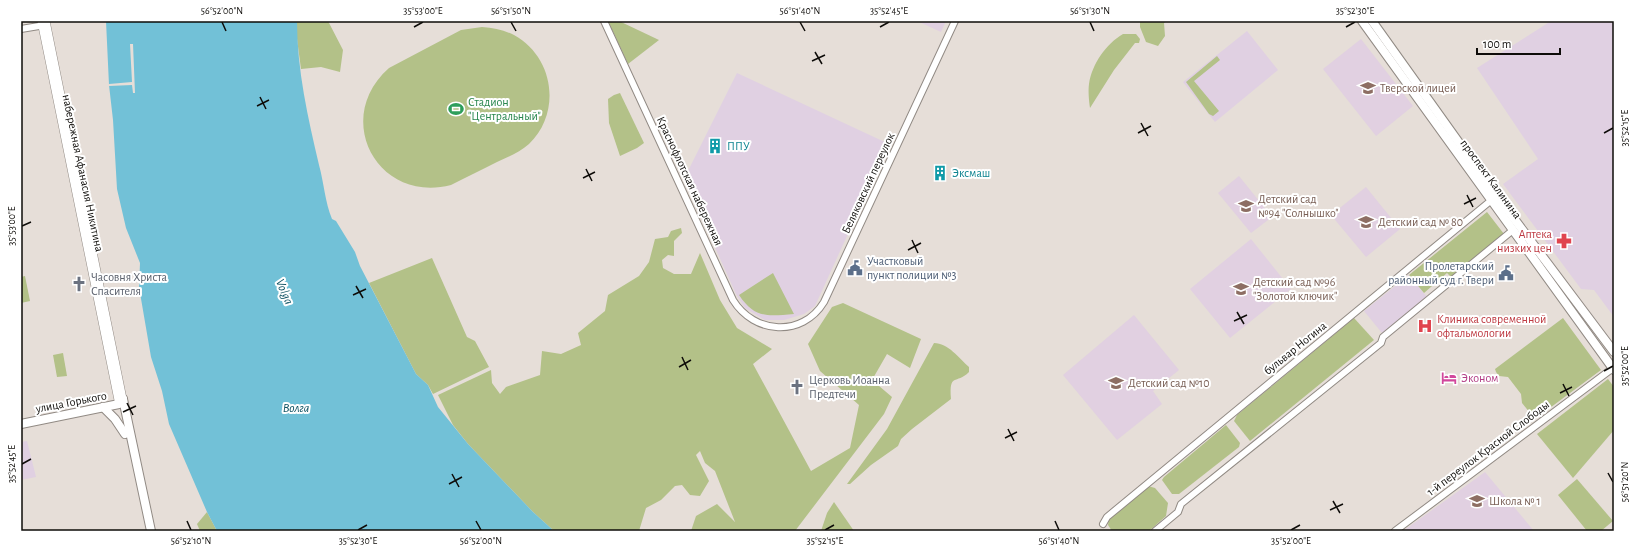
<svg xmlns="http://www.w3.org/2000/svg" width="1635" height="552" font-family="'Alegreya Sans',sans-serif">
<style>
.commercial{fill:#e0d0e2}
.education{fill:#e1d0e1}
.green{fill:#b3c188}
.water{fill:#72c1d7}
.pier{fill:#e6ded8}
.lines{fill:none;stroke-linecap:round;stroke-linejoin:round}
.tertiary-casing{stroke:#918a84;stroke-width:8}
.secondary-casing{stroke:#918a84;stroke-width:8}
.primary-casing{stroke:#918a84;stroke-width:10}
.tertiary{stroke:#fff;stroke-width:6}
.secondary{stroke:#fff;stroke-width:7}
.primary{stroke:#fff;stroke-width:8}
.ticks{fill:none;stroke:#0e0c09;stroke-width:1.5}
.labels{text-anchor:middle;dominant-baseline:central;stroke-width:4;stroke-linejoin:round;paint-order:stroke}
.education-label{font-size:12px;fill:#785e54;stroke:#fff;text-anchor:start}
.leisure-label{font-size:12px;fill:#27864d;stroke:#fff;text-anchor:start}
.culture-label{font-size:12px;fill:#0d838f;stroke:#fff;text-anchor:start}
.street-label{font-size:12px;fill:#0e0c09;stroke:#fff}
.health-label{font-size:12px;fill:#be3a42;stroke:#fff;text-anchor:end}
.service-label{font-size:12px;fill:#4e5e75;stroke:#fff;text-anchor:start}
.worship-label{font-size:12px;fill:#5b616d;stroke:#fff;text-anchor:start}
.hotel-label{font-size:12px;fill:#b23c85;stroke:#fff;text-anchor:start}
.water-label{font-size:13px;font-style:italic;fill:#0e5262;stroke:#fff}
.neatline{fill:none;stroke:#0e0c09;stroke-width:1.5}
.ticks-label{font-size:10px;text-anchor:middle;fill:#0e0c09}
</style>
<rect width="100%" height="100%" fill="#e6ded8"/>
<g class="commercial">
<path d="M1551,21H1614V317L1594,290L1581,289L1503,184L1538,159L1477,68Z"/>
<path d="M1247,31L1278,70L1215,122L1183,82Z"/>
<path d="M737,73L889,144L815,306L804,314L784,320H765L745,308L736,294L684,179Z"/>
<path d="M1409,275L1427,297L1382,333L1364,311Z"/>
<path d="M27,441L36,477L21,480V442Z"/>
</g>
<g class="education">
<path d="M917,21H946L941,32Z"/>
<path d="M1361,39L1413,106L1376,136L1323,69Z"/>
<path d="M1239,176L1272,217L1251,233L1218,193Z"/>
<path d="M1366,187L1400,229L1366,257L1331,215Z"/>
<path d="M1251,239L1291,289L1230,338L1190,289Z"/>
<path d="M1134,315L1179,370L1153,391L1162,404L1117,440L1063,375Z"/>
<path d="M1485,472L1534,531H1403Z"/>
</g>
<g class="green">
<path d="M297,21H328L343,50L340,72L321,67L301,69L297,39Z"/>
<path d="M608,21H619L659,40L628,64Z"/>
<path d="M1140,21H1167L1164,23L1165,36L1158,46L1146,42L1140,27Z"/>
<path d="M482,27C494,28 504,30 514,35C554,57 562,112 529,144C520,152 508,157 497,162C482,170 466,177 451,185C377,204 332,118 389,68L461,30Z"/>
<path d="M1123,34H1136L1140,39L1139,43H1135L1114,70L1090,108C1089,101 1088,91 1089,84C1092,64 1106,44 1123,34Z"/>
<path d="M1217,56L1220,60L1194,81L1219,111L1213,116L1209,114L1186,82Z"/>
<path d="M620,93L644,143L637,148L620,156L609,123L608,99L614,95Z"/>
<path d="M1487,212L1504,234L1451,277L1447,273L1424,293L1409,275Z"/>
<path d="M681,228L682,233L674,241V256L668,255L662,260L663,268L674,274H691L700,253L720,300L737,328L772,349L753,364L811,471L850,448L859,405L820,371L808,344L832,307L843,303L921,339L910,368L887,354L872,380L892,397L884,414L795,531H691L696,516L717,504L735,522L715,471L705,463L700,451L696,455L709,481L700,496L690,495L682,485L675,486L661,500L646,508L639,531H554L533,512L468,444L453,425L438,395L491,370L492,383L500,394L506,387L540,375L542,351L561,354L581,345L578,333L605,311L608,295L639,276L649,262L655,239L668,237L671,231Z"/>
<path d="M432,258L467,337L475,341L489,367L433,394L428,385L416,374L369,283Z"/>
<path d="M773,273L794,314C768,316 755,319 739,295Z"/>
<path d="M25,276L30,301L21,303V277Z"/>
<path d="M1354,318L1374,340L1250,441L1234,421L1237,415Z"/>
<path d="M1563,318L1601,370L1535,419L1522,403L1521,394L1508,377L1499,376L1496,372L1495,369Z"/>
<path d="M934,343C948,343 959,358 969,367V372C956,385 949,372 951,399L912,429L901,439L898,446L871,465L850,484H847L887,429Z"/>
<path d="M63,353L67,376L57,377L53,355Z"/>
<path d="M1608,379L1614,387V430L1573,478L1537,434Z"/>
<path d="M1226,425L1240,443L1239,447L1179,494H1172L1162,480L1164,477Z"/>
<path d="M1577,479L1613,521L1601,531H1587L1558,495Z"/>
<path d="M1148,486L1155,488L1168,503L1166,516L1149,531H1112L1108,525L1109,516Z"/>
<path d="M834,502L854,531H821L827,513Z"/>
<path d="M207,512L217,531H200L197,524Z"/>
</g>
<path class="water" d="M106,21H297C297,70 308,118 319,165C324,183 325,202 332,219L336,221L355,252L360,266L416,374L428,385L438,407L468,444L533,512L554,531H217L207,512L169,424L162,391L151,357L139,287L140,263L126,228L117,189L113,120L109,85Z"/>
<path class="pier" d="M130,44H133L135,93H133L132,85L109,86V84L132,82Z"/>
<g class="lines">
<g class="tertiary-casing">
<g id="tertiary">
<path d="M604,21L733,300C754,334 802,338 824,302L955,21"/>
<path d="M21,29L45,25"/>
<path d="M1103,524L1107,517L1494,198"/>
<path d="M1155,531L1178,512L1181,504L1381,343L1383,337L1513,230"/>
<path d="M1395,531L1613,368"/>
</g>
</g>
<g class="secondary-casing">
<g id="secondary">
<path d="M41,21L118,400"/>
<path d="M46,21L123,399"/>
</g>
</g>
<g class="primary-casing">
<g id="primary">
<path d="M1362,21L1614,370"/>
<path d="M1372,21L1497,196L1614,352"/>
<path d="M123,399L151,531"/>
<path d="M103,407L115,419L125,434"/>
<path d="M21,424L119,404L122,403L123,399"/>
</g>
</g>
<use href="#tertiary" class="tertiary"/>
<use href="#secondary" class="secondary"/>
<use href="#primary" class="primary"/>
</g>
<path class="ticks" d="M222,22L226,31M511,22L516,31M800,22L805,31M1090,22L1094,31M414,27L423,22M880,27L889,22M1346,27L1355,22M815,52L822,64M812,61L825,55M260,97L266,109M257,106L269,100M1141,123L1148,136M1138,133L1151,126M1604,133L1613,128M586,169L592,181M583,178L595,172M1467,195L1473,207M1464,204L1476,198M22,226L31,222M912,240L918,253M908,250L921,243M356,286L363,298M353,295L366,289M1237,312L1244,324M1234,321L1247,315M682,357L688,370M679,367L691,360M1604,371L1613,366M1563,384L1569,396M1560,393L1572,387M127,403L133,415M123,412L136,406M1008,429L1014,441M1005,438L1017,432M22,464L31,459M1608,473L1613,482M452,474L459,487M449,484L462,477M1333,501L1340,513M1330,510L1343,504M187,521L191,530M476,521L481,530M1055,521L1059,530M358,530L367,525M825,530L834,525M1291,530L1300,525"/>
<defs>
<g id="school-bare" transform="scale(1.2)"><path d="M0-5L7-2L0 1L-7-2ZM-4 1L0 2.5L4 1V4Q0 6-4 4Z" fill="#8d6e63" stroke="#fff" stroke-width="2.5" paint-order="stroke"/></g>
<g id="stadium-bare" transform="scale(1.2)"><path d="M0-5a6.5 5 0 1 0 0 10a6.5 5 0 1 0 0-10ZM-3.5-1.8h7v3.6h-7Z" fill="#2e9e5b" stroke="#fff" stroke-width="2.5" paint-order="stroke"/></g>
<g id="building-bare" transform="scale(1.2)"><path d="M-4-6H4V6H1V3H-1V6H-4ZM-2.5-4.3h1.7v1.8h-1.7ZM.8-4.3h1.7v1.8H.8ZM-2.5-1h1.7V.8h-1.7ZM.8-1h1.7V.8H.8Z" fill="#0f9aa8" stroke="#fff" stroke-width="2.5" paint-order="stroke"/></g>
<g id="pharmacy-bare" transform="scale(1.2)"><path d="M-2-6h4v4h4v4h-4v4h-4v-4h-4v-4h4Z" fill="#e0444e" stroke="#fff" stroke-width="2.5" paint-order="stroke"/></g>
<g id="civic-bare" transform="scale(1.2)"><path d="M-.6-6.5H3V-4.5H.6V-3L4-1V1h2V6H-6V1h2V-1L-.6-3ZM-1.2 2.5V6h2.4V2.5Z" fill="#5c6f8a" stroke="#fff" stroke-width="2.5" paint-order="stroke"/></g>
<g id="church-bare" transform="scale(1.2)"><path d="M-1.2-6h2.4v3.5h3.3v2.4h-3.3V6h-2.4V-.1h-3.3v-2.4h3.3Z" fill="#6b7280" stroke="#fff" stroke-width="2.5" paint-order="stroke"/></g>
<g id="hospital-bare" transform="scale(1.2)"><path d="M-5-5h3v3.5h4V-5h3V5h-3V1.5h-4V5h-3Z" fill="#e0444e" stroke="#fff" stroke-width="2.5" paint-order="stroke"/></g>
<g id="hotel-bare" transform="scale(1.2)"><path d="M-6-4.5h1.5V1H6V5H4.5V3h-9V5H-6ZM-4 0a1.8 1.8 0 1 1 3.6 0ZM.5 0V-2.5h3Q6-2.5 6 0Z" fill="#d1479c" stroke="#fff" stroke-width="2.5" paint-order="stroke"/></g>
</defs>
<g fill-rule="evenodd">
<use href="#school-bare" x="1368" y="88"/>
<use href="#stadium-bare" x="456" y="109"/>
<use href="#building-bare" x="715" y="146"/>
<use href="#building-bare" x="940" y="173"/>
<use href="#school-bare" x="1246" y="206"/>
<use href="#school-bare" x="1366" y="222"/>
<use href="#pharmacy-bare" x="1564" y="241"/>
<use href="#civic-bare" x="855" y="268"/>
<use href="#civic-bare" x="1506" y="273"/>
<use href="#church-bare" x="79" y="284"/>
<use href="#school-bare" x="1241" y="289"/>
<use href="#hospital-bare" x="1425" y="326"/>
<use href="#hotel-bare" x="1449" y="378"/>
<use href="#school-bare" x="1116" y="383"/>
<use href="#church-bare" x="797" y="387"/>
<use href="#school-bare" x="1477" y="501"/>
</g>
<g class="labels">
<g class="education-label">
<text x="1380" y="88">Тверской лицей</text>
<text x="1258" y="199">Детский сад<tspan x="1258" dy="14">№94 "Солнышко"</tspan></text>
<text x="1378" y="222">Детский сад № 80</text>
<text x="1253" y="282">Детский сад №96<tspan x="1253" dy="14">"Золотой ключик"</tspan></text>
<text x="1128" y="383">Детский сад №10</text>
<text x="1489" y="501">Школа № 1</text>
</g>
<g class="leisure-label">
<text x="468" y="102">Стадион<tspan x="468" dy="14">"Центральный"</tspan></text>
</g>
<g class="culture-label">
<text x="727" y="146">ППУ</text>
<text x="952" y="173">Эксмаш</text>
</g>
<g class="street-label">
<text transform="translate(83 173) rotate(78)">набережная Афанасия Никитина</text>
<text transform="translate(1491 179) rotate(54)">проспект Калинина</text>
<text transform="translate(690 181) rotate(65)">Краснофлотская набережная</text>
<text transform="translate(868 183) rotate(-65)">Беляковский переулок</text>
<text transform="translate(1295 348) rotate(-39)">бульвар Ногина</text>
<text transform="translate(71 402) rotate(-11)">улица Горького</text>
<text transform="translate(1488 448) rotate(-37)">1-й переулок Красной Слободы</text>
</g>
<g class="health-label">
<text x="1552" y="234">Аптека<tspan x="1552" dy="14">низких цен</tspan></text>
<text x="1437" y="319" text-anchor="start">Клиника современной<tspan x="1437" dy="14">офтальмологии</tspan></text>
</g>
<g class="service-label">
<text x="867" y="261">Участковый<tspan x="867" dy="14">пункт полиции №3</tspan></text>
<text x="1494" y="266" text-anchor="end">Пролетарский<tspan x="1494" dy="14">районный суд г. Твери</tspan></text>
</g>
<g class="worship-label">
<text x="91" y="277">Часовня Христа<tspan x="91" dy="14">Спасителя</tspan></text>
<text x="809" y="380">Церковь Иоанна<tspan x="809" dy="14">Предтечи</tspan></text>
</g>
<g class="hotel-label">
<text x="1461" y="378">Эконом</text>
</g>
<g class="water-label">
<text transform="translate(284 292) rotate(67)">Volga</text>
<text x="296" y="408">Волга</text>
</g>
</g>
<rect width="1635" height="552" fill="none" stroke="#ffffff" stroke-width="44"/>
<path d="M1477 48v6h83v-6" fill="none" stroke="#0e0c09" stroke-width="2"/>
<text x="1483" y="48" font-size="12" fill="#0e0c09" stroke="#ffffff" stroke-width="3" paint-order="stroke">100 m</text>
<rect x="22" y="22" width="1591" height="508" class="neatline"/>
<g class="ticks-label">
<text x="222" y="14">56°52'00"N</text>
<text x="423" y="14">35°53'00"E</text>
<text x="511" y="14">56°51'50"N</text>
<text x="800" y="14">56°51'40"N</text>
<text x="889" y="14">35°52'45"E</text>
<text x="1090" y="14">56°51'30"N</text>
<text x="1355" y="14">35°52'30"E</text>
<text transform="translate(1624 128) rotate(-90)" y="4">35°52'15"E</text>
<text transform="translate(11 226) rotate(-90)" y="4">35°53'00"E</text>
<text transform="translate(1624 366) rotate(-90)" y="4">35°52'00"E</text>
<text transform="translate(11 464) rotate(-90)" y="4">35°52'45"E</text>
<text transform="translate(1624 482) rotate(-90)" y="4">56°51'20"N</text>
<text x="191" y="544">56°52'10"N</text>
<text x="358" y="544">35°52'30"E</text>
<text x="481" y="544">56°52'00"N</text>
<text x="825" y="544">35°52'15"E</text>
<text x="1059" y="544">56°51'40"N</text>
<text x="1291" y="544">35°52'00"E</text>
</g>
</svg>
